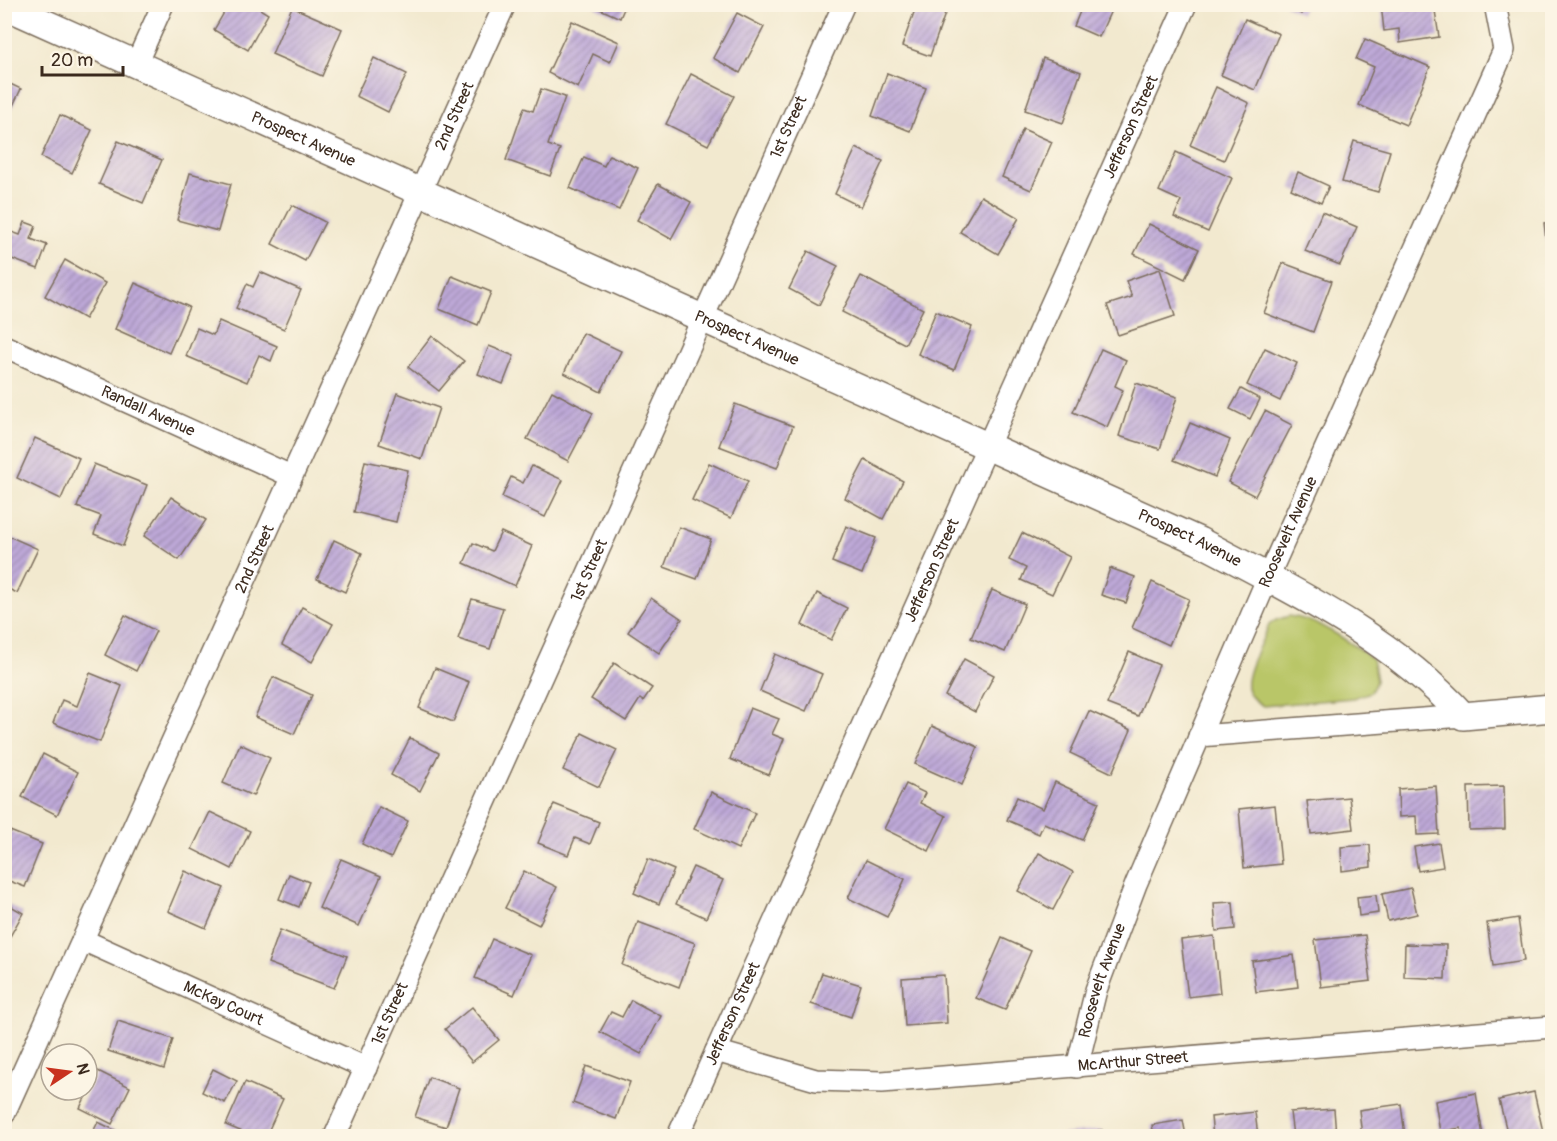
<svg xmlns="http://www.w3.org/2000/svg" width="1557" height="1141" font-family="Pangolin,sans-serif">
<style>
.grass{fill:#b9c667;stroke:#7a7842;stroke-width:1.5}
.building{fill:url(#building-hatch)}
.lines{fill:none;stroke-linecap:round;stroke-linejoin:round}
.minor-casing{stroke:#7b6d5c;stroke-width:24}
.tertiary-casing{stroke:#7b6d5c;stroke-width:30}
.minor{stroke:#fff;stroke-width:21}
.tertiary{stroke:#fff;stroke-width:27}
.labels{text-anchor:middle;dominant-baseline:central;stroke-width:4.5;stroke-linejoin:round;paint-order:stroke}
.street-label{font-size:16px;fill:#3b2a1e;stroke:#fcf5e5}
</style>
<defs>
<pattern id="building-hatch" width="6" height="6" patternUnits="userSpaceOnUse" patternTransform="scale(1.5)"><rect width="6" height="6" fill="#bea9d8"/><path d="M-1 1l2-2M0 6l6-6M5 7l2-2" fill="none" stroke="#9c8aaf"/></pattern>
</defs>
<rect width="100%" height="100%" fill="#fcf5e5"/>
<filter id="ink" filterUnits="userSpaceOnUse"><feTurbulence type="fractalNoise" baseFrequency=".0167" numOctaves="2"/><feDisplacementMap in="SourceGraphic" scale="12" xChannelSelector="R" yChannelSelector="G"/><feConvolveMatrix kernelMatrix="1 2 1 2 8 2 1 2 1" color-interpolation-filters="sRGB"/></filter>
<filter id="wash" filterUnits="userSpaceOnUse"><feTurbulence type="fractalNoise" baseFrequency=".008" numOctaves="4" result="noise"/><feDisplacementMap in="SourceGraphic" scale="24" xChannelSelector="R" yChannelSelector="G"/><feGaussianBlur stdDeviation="1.35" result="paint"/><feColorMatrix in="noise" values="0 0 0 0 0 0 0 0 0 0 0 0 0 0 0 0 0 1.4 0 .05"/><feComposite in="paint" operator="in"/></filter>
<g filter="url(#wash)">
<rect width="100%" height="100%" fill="#f2e9cf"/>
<path class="grass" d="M1289,616C1318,619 1350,642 1372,659L1376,681L1371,692L1353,698L1263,706C1256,701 1249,697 1247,688C1244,673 1263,640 1269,625L1276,620Z"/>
<g id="blocks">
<g class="building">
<path d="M229,4H252L268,14L248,50L214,30Z"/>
<path d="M589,4H626L620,18Z"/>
<path d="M917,4H927L946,11L930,56L902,46Z"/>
<path d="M1083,4L1113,6L1099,37L1074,26Z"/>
<path d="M1283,4H1306L1301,14Z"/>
<path d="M1381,4H1434L1439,37L1400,43L1399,29L1384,31Z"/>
<path d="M292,7L342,29L322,76L272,54Z"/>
<path d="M737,13L764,27L740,73L713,58Z"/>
<path d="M1245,19L1279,34L1255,90L1221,75Z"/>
<path d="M572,21L619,42L610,62L593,54L578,88L548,73Z"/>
<path d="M1365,39L1430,67L1406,125L1359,105L1374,67L1356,59Z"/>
<path d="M374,58L407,74L388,112L356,96Z"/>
<path d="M1043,58L1081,72L1063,123L1025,110Z"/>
<path d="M887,73L926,88L910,131L872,116Z"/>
<path d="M691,74L734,96L708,145L666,124Z"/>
<path d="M4,81L21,89L4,124Z"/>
<path d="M1216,87L1249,103L1224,160L1190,145Z"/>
<path d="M541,89L565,97L548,145L560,149L550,176L506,160L524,108L533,111Z"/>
<path d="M60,115L92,130L72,173L41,157Z"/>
<path d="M1023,129L1052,142L1031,190L1002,177Z"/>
<path d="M118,141L162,160L143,203L99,184Z"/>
<path d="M1354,141L1390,151L1378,192L1342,182Z"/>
<path d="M856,148L883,161L861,207L835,194Z"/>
<path d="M1176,152L1232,178L1208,232L1174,217L1181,201L1159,191Z"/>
<path d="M609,155L638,168L619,210L570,188L584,157L604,166Z"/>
<path d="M1298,172L1329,186L1321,203L1291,189Z"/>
<path d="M190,173L231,184L218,231L177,220Z"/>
<path d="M658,184L691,202L671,239L637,220Z"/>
<path d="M981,196L1019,218L998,254L960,232Z"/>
<path d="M292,205L325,222L305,261L272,244Z"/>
<path d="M1322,212L1357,227L1340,265L1305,251Z"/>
<path d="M25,222L36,226L31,239L47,245L38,269L12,259L4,280V229L20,235Z"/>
<path d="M1552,222V272H1550L1544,223Z"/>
<path d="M1149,224L1199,249L1185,279L1134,254Z"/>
<path d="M808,251L838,266L819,305L789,289Z"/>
<path d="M65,260L105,283L85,319L45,296Z"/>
<path d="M1283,263L1332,281L1313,332L1264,313Z"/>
<path d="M1160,269L1175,316L1118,335L1107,305L1132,297L1126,281Z"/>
<path d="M260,272L301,290L284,329L236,308L247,284L253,287Z"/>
<path d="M452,276L491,292L478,325L439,309Z"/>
<path d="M861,276L923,309L905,344L842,312Z"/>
<path d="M135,283L189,307L169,353L115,329Z"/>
<path d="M936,311L972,327L954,370L918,354Z"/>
<path d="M219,321L277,346L271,361L259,355L247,382L186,356L197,328L213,335Z"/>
<path d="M583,333L621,351L601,392L564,373Z"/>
<path d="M432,336L464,361L439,391L408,367Z"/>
<path d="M489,346L514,356L503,384L478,374Z"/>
<path d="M1265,348L1297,363L1280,401L1247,385Z"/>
<path d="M1101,349L1126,360L1115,386L1123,390L1107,427L1073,412Z"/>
<path d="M1136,383L1177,397L1160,449L1119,436Z"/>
<path d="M1241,389L1260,399L1250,419L1230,409Z"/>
<path d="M552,391L593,413L568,461L527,439Z"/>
<path d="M397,393L439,408L422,459L379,444Z"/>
<path d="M735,404L793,426L777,468L719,446Z"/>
<path d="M1265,411L1292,425L1255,496L1228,482Z"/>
<path d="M1190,423L1230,440L1215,477L1174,460Z"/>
<path d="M35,438L79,458L61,499L17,478Z"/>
<path d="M865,460L903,481L883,519L845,498Z"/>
<path d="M365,461L408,470L396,522L354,512Z"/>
<path d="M709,463L748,481L731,518L692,500Z"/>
<path d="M94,464L147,485L123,546L94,534L101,516L77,507Z"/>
<path d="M532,466L563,480L545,517L502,497L511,477L523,483Z"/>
<path d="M171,497L206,520L179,560L144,536Z"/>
<path d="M846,526L876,538L862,574L832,562Z"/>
<path d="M679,527L711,539L697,579L664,567Z"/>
<path d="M501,532L532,546L515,586L464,563L473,543L492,551Z"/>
<path d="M1022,533L1070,557L1052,594L1021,580L1026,568L1009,560Z"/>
<path d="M4,534L38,549L17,593L4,587Z"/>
<path d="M334,540L362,553L345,592L317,579Z"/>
<path d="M1110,568L1135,577L1126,603L1101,595Z"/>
<path d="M1152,582L1189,599L1169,645L1132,628Z"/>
<path d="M992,590L1025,604L1005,652L971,638Z"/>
<path d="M817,593L847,608L831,640L802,625Z"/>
<path d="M651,598L682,619L659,653L628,632Z"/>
<path d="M472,599L503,608L490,649L458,639Z"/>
<path d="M302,607L333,624L312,662L282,645Z"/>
<path d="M125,615L156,631L136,671L105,655Z"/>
<path d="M1129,652L1159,665L1138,716L1107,704Z"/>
<path d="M775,654L822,674L806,711L760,691Z"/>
<path d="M964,659L994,675L975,712L945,696Z"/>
<path d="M614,663L652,688L643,701L640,699L626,721L591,699Z"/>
<path d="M435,668L469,682L453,722L419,708Z"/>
<path d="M90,673L122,686L100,742L53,723L62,700L77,706Z"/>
<path d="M273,677L312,695L294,734L255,717Z"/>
<path d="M750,708L779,719L772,734L784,739L769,775L730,759Z"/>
<path d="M1089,711L1131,730L1112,773L1070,753Z"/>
<path d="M932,726L978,747L962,785L915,764Z"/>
<path d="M582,733L617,750L599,787L563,770Z"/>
<path d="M410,738L439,753L420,791L391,775Z"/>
<path d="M240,744L270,758L253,796L223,783Z"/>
<path d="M43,754L78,772L57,815L22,797Z"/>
<path d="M1055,782L1099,802L1082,840L1044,823L1039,834L1007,820L1017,797L1043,809Z"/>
<path d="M906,784L925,793L920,803L946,816L929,851L884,829Z"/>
<path d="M1436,786L1439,834L1417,835L1416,816L1399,817L1398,789Z"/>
<path d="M1504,786L1505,829L1469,830L1468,787Z"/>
<path d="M711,792L755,813L738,849L694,829Z"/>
<path d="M1349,797L1353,829L1311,834L1307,801Z"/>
<path d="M554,804L599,822L590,844L575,838L568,855L538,843Z"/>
<path d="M1275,805L1281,864L1244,868L1239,809Z"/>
<path d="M379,807L408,821L391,858L362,844Z"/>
<path d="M210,812L250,831L232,869L192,849Z"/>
<path d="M10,831L42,844L25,887L4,879V844Z"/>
<path d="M1439,843L1443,867L1418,871L1414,847Z"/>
<path d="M1370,845L1371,867L1342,871L1341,847Z"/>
<path d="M1039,853L1073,872L1053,910L1018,891Z"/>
<path d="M341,859L381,876L359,926L319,908Z"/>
<path d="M648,859L674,870L659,904L634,893Z"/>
<path d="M866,860L905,879L887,917L848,898Z"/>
<path d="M693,867L723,880L706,918L676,904Z"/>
<path d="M185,871L224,888L206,928L168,911Z"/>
<path d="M524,871L557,887L539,925L505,908Z"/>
<path d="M289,874L309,882L299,907L279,899Z"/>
<path d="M1411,888L1417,914L1388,921L1382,894Z"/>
<path d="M1376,895L1378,913L1359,916L1357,897Z"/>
<path d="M4,902L23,913L4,947Z"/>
<path d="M1233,902L1235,929L1216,931L1214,903Z"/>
<path d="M1518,918L1524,961L1493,966L1487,923Z"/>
<path d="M638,922L695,943L679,987L622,965Z"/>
<path d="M280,930L347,956L334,988L268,963Z"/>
<path d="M1365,935L1371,981L1321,987L1315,940Z"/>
<path d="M1214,936L1220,993L1188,997L1181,940Z"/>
<path d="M1002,938L1031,951L1005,1010L976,998Z"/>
<path d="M492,939L531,955L514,995L475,978Z"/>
<path d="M1405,944L1446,945L1445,979L1404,977Z"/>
<path d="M1294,955L1298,987L1256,992L1252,961Z"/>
<path d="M822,973L861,985L851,1017L811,1004Z"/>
<path d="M944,975L947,1023L905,1026L902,978Z"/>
<path d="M631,1000L661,1016L641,1054L600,1032L611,1012L622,1017Z"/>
<path d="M472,1007L499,1040L472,1062L445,1029Z"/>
<path d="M118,1021L173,1039L164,1069L108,1051Z"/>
<path d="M586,1066L630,1082L616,1119L573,1103Z"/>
<path d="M213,1069L237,1081L225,1103L202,1092Z"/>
<path d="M98,1071L130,1087L112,1124L80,1108Z"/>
<path d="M429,1077L459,1088L446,1127L415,1117Z"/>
<path d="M245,1082L283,1099L266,1136H252L226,1125Z"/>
<path d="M1534,1092L1544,1136H1508L1499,1100Z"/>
<path d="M1476,1093L1483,1136H1462L1461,1128L1440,1132L1435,1101Z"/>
<path d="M1401,1104L1405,1136H1362L1359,1110Z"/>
<path d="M1334,1109L1336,1136H1293L1290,1112Z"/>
<path d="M1255,1112L1258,1136H1213L1211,1117Z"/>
<path d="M1183,1120L1186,1136H1154L1152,1125Z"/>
<path d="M98,1122L125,1135L124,1136H91Z"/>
<path d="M1102,1130L1103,1136H1063V1134Z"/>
</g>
</g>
</g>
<g filter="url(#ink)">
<use href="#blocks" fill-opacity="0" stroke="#7b6d5c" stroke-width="1.5"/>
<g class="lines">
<g class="minor-casing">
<g id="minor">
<path d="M136,64L163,4"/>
<path id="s1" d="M4,346L291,476"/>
<path d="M1199,736L1463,716"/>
<path id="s2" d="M83,940L366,1068"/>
<path id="s3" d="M716,1051L816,1080L882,1082L1552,1027"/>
<path id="s4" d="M1077,1067L1096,990L1136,884L1268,577L1504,50L1495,4"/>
<path id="s5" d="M4,1114L505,4"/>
<path id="s6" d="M335,1136L844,4"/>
<path id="s7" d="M678,1136L1186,4"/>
</g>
</g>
<g class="tertiary-casing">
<g id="tertiary">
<path id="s8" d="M4,5L1199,541C1292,590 1391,637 1463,716L1552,708"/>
</g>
</g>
<use href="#minor" class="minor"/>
<use href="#tertiary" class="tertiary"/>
</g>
</g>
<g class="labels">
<g class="street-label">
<text stroke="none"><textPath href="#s5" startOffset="1095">2nd Street</textPath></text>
<text stroke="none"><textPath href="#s6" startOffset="1106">1st Street</textPath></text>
<text stroke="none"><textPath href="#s7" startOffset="1106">Jefferson Street</textPath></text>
<text stroke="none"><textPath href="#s8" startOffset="328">Prospect Avenue</textPath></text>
<text stroke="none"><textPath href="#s8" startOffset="814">Prospect Avenue</textPath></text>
<text stroke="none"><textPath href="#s1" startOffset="158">Randall Avenue</textPath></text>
<text stroke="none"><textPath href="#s4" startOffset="576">Roosevelt Avenue</textPath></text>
<text stroke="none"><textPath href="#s8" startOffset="1300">Prospect Avenue</textPath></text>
<text stroke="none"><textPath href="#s5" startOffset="609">2nd Street</textPath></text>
<text stroke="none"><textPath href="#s7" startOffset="620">Jefferson Street</textPath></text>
<text stroke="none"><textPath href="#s6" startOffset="620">1st Street</textPath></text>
<text stroke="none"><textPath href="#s4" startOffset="90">Roosevelt Avenue</textPath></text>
<text stroke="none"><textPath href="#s2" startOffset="154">McKay Court</textPath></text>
<text stroke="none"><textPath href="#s6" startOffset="134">1st Street</textPath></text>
<text stroke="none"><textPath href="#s7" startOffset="134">Jefferson Street</textPath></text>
<text stroke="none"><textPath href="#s3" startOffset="422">McArthur Street</textPath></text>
</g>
</g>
<rect width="1557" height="1141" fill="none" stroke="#fcf5e5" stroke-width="24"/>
<g transform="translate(69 1072) rotate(77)"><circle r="28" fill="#fcf5e5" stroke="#afa495" stroke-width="1.5"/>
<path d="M0-4.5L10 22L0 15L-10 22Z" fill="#c8321e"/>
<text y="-9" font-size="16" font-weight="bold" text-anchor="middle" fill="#3b2a1e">N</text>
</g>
<path d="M42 66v9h81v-9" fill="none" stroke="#3b2a1e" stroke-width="3"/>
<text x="51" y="66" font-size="18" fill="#3b2a1e" stroke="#fcf5e5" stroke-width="4.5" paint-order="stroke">20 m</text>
</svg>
